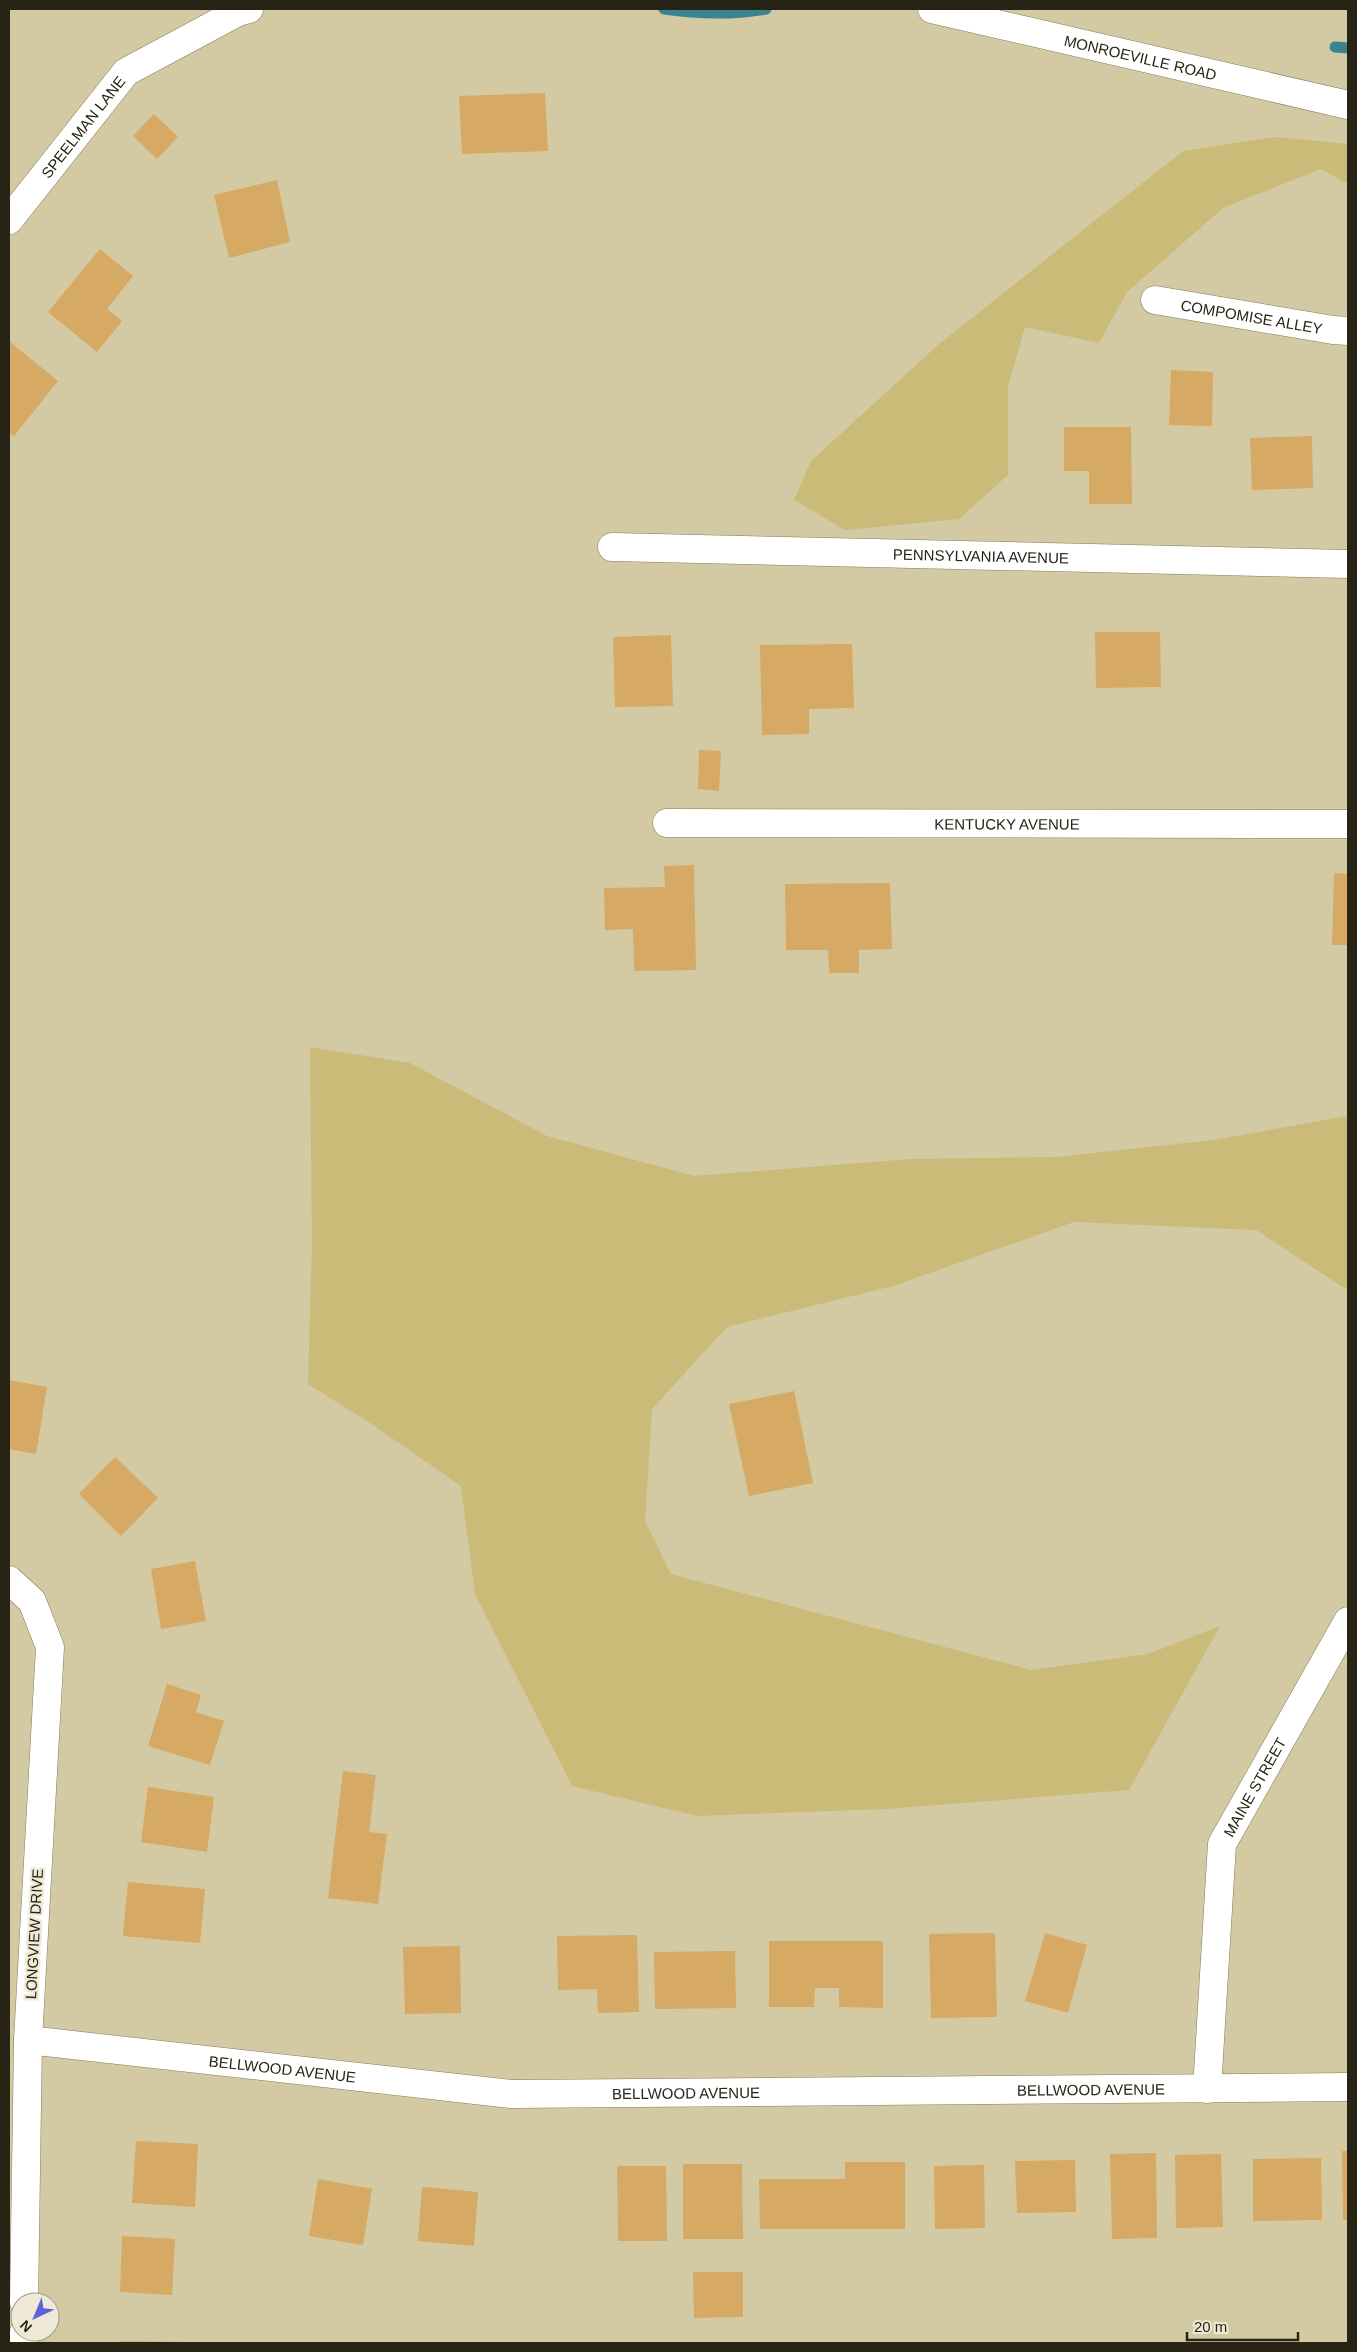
<svg xmlns="http://www.w3.org/2000/svg" width="1357" height="2352" font-family="Helvetica,sans-serif">
<style>
.green{fill:#cabb79}
.lines{fill:none;stroke-linecap:round;stroke-linejoin:round}
.stream{stroke:#3b8390;stroke-width:11}
.building{fill:#d6a964}
.minor-casing{stroke:#847c58;stroke-width:29}
.tertiary-casing{stroke:#847c58;stroke-width:29}
.secondary-casing{stroke:#847c58;stroke-width:29}
.minor{stroke:#fff;stroke-width:28}
.tertiary{stroke:#fff;stroke-width:28}
.secondary{stroke:#fff;stroke-width:28}
.labels{text-anchor:middle;dominant-baseline:central;stroke-width:5;stroke-linejoin:round;paint-order:stroke}
.street-label{font-size:15px;fill:#282415;stroke:#efead7}
</style>
<rect width="100%" height="100%" fill="#d3caa3"/>
<g class="green">
<path d="M1276,137L1348,144V184L1321,169L1223,208L1127,292L1099,343L1025,327L1008,387V475L959,519L845,530L794,500L811,461L939,344L1183,151Z"/>
<path d="M310,1047L410,1063L547,1136L694,1176L910,1159L1057,1157L1213,1140L1348,1116V1287L1344,1288L1256,1230L1074,1222L893,1286L727,1327L652,1409L645,1521L671,1574L1031,1670L1148,1654L1220,1626L1129,1790L885,1809L697,1816L572,1786L475,1594L461,1486L373,1425L308,1384L312,1245Z"/>
</g>
<g class="lines">
<g class="stream">
<path d="M664,9C699,14 732,15 766,9"/>
<path d="M1335,47L1348,48"/>
</g>
</g>
<g class="building">
<path d="M545,93L548,151L462,154L459,96Z"/>
<path d="M154,114L178,137L157,159L133,136Z"/>
<path d="M277,180L290,242L229,258L214,195Z"/>
<path d="M100,249L133,276L107,309L122,321L97,352L48,312Z"/>
<path d="M9,341L58,381L14,436L9,432Z"/>
<path d="M1171,370L1213,372L1212,426L1169,425Z"/>
<path d="M1064,427H1131L1132,504H1089V471H1064Z"/>
<path d="M1312,436L1313,488L1252,490L1250,438Z"/>
<path d="M1095,632H1160L1161,687L1096,688Z"/>
<path d="M671,635L673,706L615,707L613,637Z"/>
<path d="M852,644L854,708L809,709V734L762,735L760,645Z"/>
<path d="M699,750L721,751L719,791L698,789Z"/>
<path d="M694,865L696,970L634,971L633,929L605,930L604,888L665,887L664,866Z"/>
<path d="M1334,873L1348,874V945H1332Z"/>
<path d="M890,883L892,949L859,950V973H829L828,950H786L785,884Z"/>
<path d="M9,1380L47,1387L36,1454L9,1449Z"/>
<path d="M794,1391L813,1483L749,1496L729,1404Z"/>
<path d="M115,1457L158,1498L121,1536L79,1494Z"/>
<path d="M195,1561L206,1621L161,1629L151,1569Z"/>
<path d="M167,1684L201,1695L196,1712L224,1721L210,1765L148,1746Z"/>
<path d="M343,1771L376,1775L369,1832L387,1834L378,1904L328,1898Z"/>
<path d="M148,1787L214,1797L207,1852L141,1842Z"/>
<path d="M128,1882L205,1889L200,1943L123,1936Z"/>
<path d="M995,1933L997,2017L931,2018L929,1934Z"/>
<path d="M1045,1933L1087,1945L1068,2013L1025,2001Z"/>
<path d="M637,1935L639,2012L598,2013L597,1989L558,1990L557,1936Z"/>
<path d="M769,1941H883V2008L839,2007V1988H815L814,2007H769Z"/>
<path d="M460,1946L461,2013L405,2014L403,1947Z"/>
<path d="M735,1951L736,2008L655,2009L654,1952Z"/>
<path d="M136,2141L198,2144L195,2207L132,2203Z"/>
<path d="M1342,2151H1348V2220H1343Z"/>
<path d="M1156,2153L1157,2238L1112,2239L1110,2154Z"/>
<path d="M1221,2154L1223,2227L1176,2228L1175,2155Z"/>
<path d="M1321,2158L1322,2220L1253,2221V2159Z"/>
<path d="M1075,2160L1076,2212L1017,2213L1015,2161Z"/>
<path d="M845,2162H905V2229H760L759,2179H845Z"/>
<path d="M683,2164H742L743,2239H683Z"/>
<path d="M984,2165L985,2228L935,2229L934,2166Z"/>
<path d="M617,2166H666L667,2241H618Z"/>
<path d="M318,2179L372,2189L363,2245L309,2236Z"/>
<path d="M422,2187L478,2192L474,2246L418,2241Z"/>
<path d="M122,2236L175,2239L172,2295L120,2292Z"/>
<path d="M693,2272H743V2317L694,2318Z"/>
<path d="M120,2341L188,2342V2343H120Z"/>
</g>
<g class="lines">
<g class="minor-casing">
<g id="minor">
<path id="s1" d="M1155,300L1333,330L1348,331"/>
<path id="s2" d="M612,547L1348,564"/>
<path id="s3" d="M667,823L1348,824"/>
<path d="M9,1580L32,1601L50,1647L28,2040L24,2302"/>
<path id="s4" d="M28,2040L511,2094L1348,2087"/>
<path id="s5" d="M1207,2089L1222,1844L1348,1621"/>
<path d="M24,2343V2332"/>
</g>
</g>
<g class="tertiary-casing">
<g id="tertiary">
<path id="s6" d="M9,220L126,72L238,12L249,9"/>
</g>
</g>
<g class="secondary-casing">
<g id="secondary">
<path id="s7" d="M932,9L1348,105"/>
</g>
</g>
<use href="#minor" class="minor"/>
<use href="#tertiary" class="tertiary"/>
<use href="#secondary" class="secondary"/>
</g>
<g class="labels">
<g class="street-label">
<text stroke="none"><textPath href="#s7" startOffset="214">MONROEVILLE ROAD</textPath></text>
<text stroke="none"><textPath href="#s6" startOffset="119">SPEELMAN LANE</textPath></text>
<text stroke="none"><textPath href="#s1" startOffset="98">COMPOMISE ALLEY</textPath></text>
<text stroke="none"><textPath href="#s2" startOffset="369">PENNSYLVANIA AVENUE</textPath></text>
<text stroke="none"><textPath href="#s3" startOffset="340">KENTUCKY AVENUE</textPath></text>
<text stroke="none"><textPath href="#s5" startOffset="311">MAINE STREET</textPath></text>
<text transform="translate(34 1934) rotate(-87)">LONGVIEW DRIVE</text>
<text stroke="none"><textPath href="#s4" startOffset="256">BELLWOOD AVENUE</textPath></text>
<text stroke="none"><textPath href="#s4" startOffset="1066">BELLWOOD AVENUE</textPath></text>
<text stroke="none"><textPath href="#s4" startOffset="661">BELLWOOD AVENUE</textPath></text>
</g>
</g>
<rect width="1357" height="2352" fill="none" stroke="#282415" stroke-width="20"/>
<g transform="translate(35 2317) rotate(224)"><circle r="24" fill="#efead7" stroke="#9f9b89"/>
<path d="M0-4L9 19L0 12L-9 19Z" fill="#5c62da"/>
<text y="-8" font-size="14" font-weight="bold" text-anchor="middle" fill="#282415">N</text>
</g>
<path d="M1187 2332v8h111v-8" fill="none" stroke="#282415" stroke-width="2.5"/>
<text x="1194" y="2332" font-size="15" fill="#282415" stroke="#efead7" stroke-width="4" paint-order="stroke">20 m</text>
</svg>
